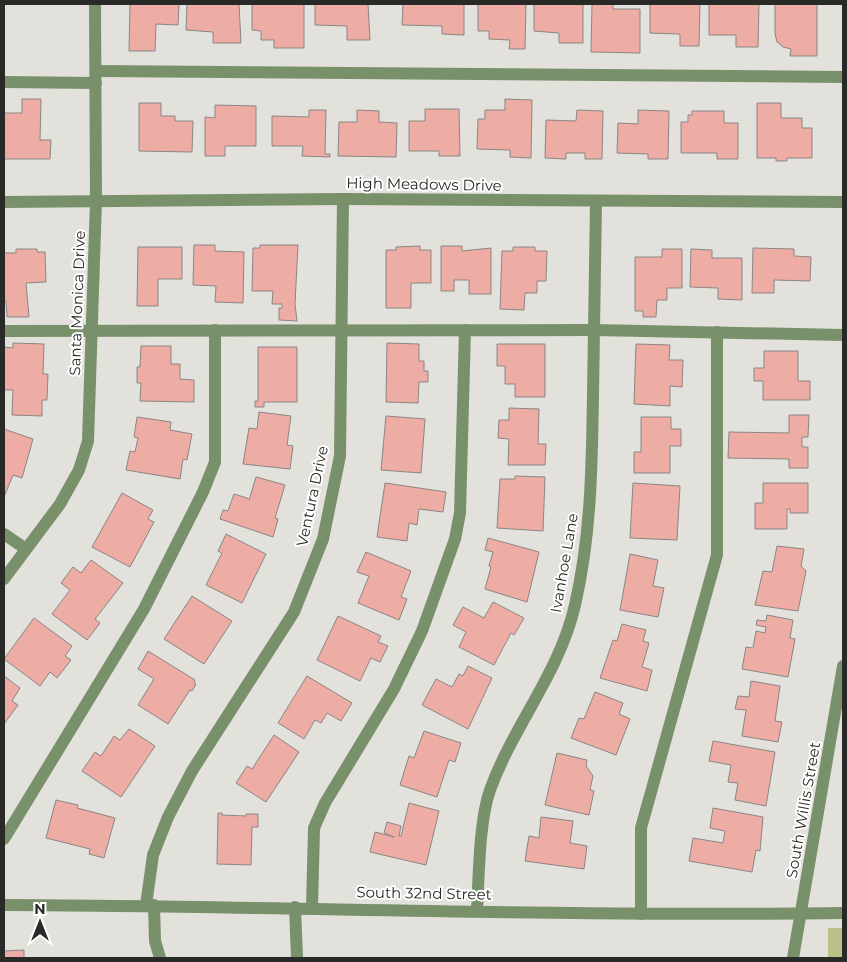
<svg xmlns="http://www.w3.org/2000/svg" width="847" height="962" font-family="Montserrat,sans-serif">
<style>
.green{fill:#bcc089}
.building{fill:#edada4;stroke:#8b8584}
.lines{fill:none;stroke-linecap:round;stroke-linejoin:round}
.minor{stroke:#79916b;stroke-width:12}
.labels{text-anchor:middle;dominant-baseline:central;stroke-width:4;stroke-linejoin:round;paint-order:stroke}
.street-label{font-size:15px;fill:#292927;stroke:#fff}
</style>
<rect width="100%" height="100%" fill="#e2e1dc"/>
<rect class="green" x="828" y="928" width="15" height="30"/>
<g class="building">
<path d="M130,4H179L178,25L156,24L155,51H129Z"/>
<path d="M187,4H239L241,43H213V32L186,30Z"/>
<path d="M252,4H304V48H274V40H261V31L252,30Z"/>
<path d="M315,4H368L370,40H347V26L315,25Z"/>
<path d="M403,4H464V35L442,34V26L402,25Z"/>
<path d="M478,4H526L525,49H509L510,40L489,39V31H478Z"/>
<path d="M534,4H583V43H559V33L534,31Z"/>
<path d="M592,4H613V9H640V53L591,52Z"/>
<path d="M650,4H700L699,46H680V34L650,33Z"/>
<path d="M709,4H759L758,47H736V35H709Z"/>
<path d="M775,4H817V56H790L791,49L783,47L777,42L775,34Z"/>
<path d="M22,99H41L40,140H51L50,159H4V113H22Z"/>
<path d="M505,99L532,100L531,158L510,157V150L477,149L478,119H485V110H505Z"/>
<path d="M139,103H161V116H175V121H193L192,152L139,151Z"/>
<path d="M757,103H781V118H802V128H812V158H787V161H776V158H757Z"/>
<path d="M215,105L256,106V146H225V156H205V117L215,118Z"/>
<path d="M425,109H459L460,156H439V151H409V121H425Z"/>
<path d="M309,110H326L325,154H330V157L302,156L303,146H272V116L309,117Z"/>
<path d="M357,110L379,111V122L397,123L396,157L338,156L339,122H357Z"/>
<path d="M577,110L603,111L602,159H585V153H566V159L545,158L546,120L576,121Z"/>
<path d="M638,110L669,111L668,159H648V154L617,153L618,123L638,124Z"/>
<path d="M692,111H724V123H738V159H717V153H681V122H688V115H692Z"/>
<path d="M194,245H215V251L244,252L243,303L215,302L216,286L193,285Z"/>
<path d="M260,245H298L295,304L297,321L279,320V308H282V304H272L273,291H252L253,248H260Z"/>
<path d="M420,246V250H431V283H411V308H386V250H396V247Z"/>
<path d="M441,246H462V251L491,248V294H469V280H454V291H441Z"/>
<path d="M138,247H182V279H158V306H137Z"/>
<path d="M513,247H535V251H547L546,281H537V293H525L524,310L500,309L502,251H513Z"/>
<path d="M753,248L794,249V256L811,257L810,281L774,280V293H752Z"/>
<path d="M16,249H37V252H45L46,282L26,283L29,317H7L6,301H4V253H16Z"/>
<path d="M662,249H682V288H667V300H657L656,317H643V311H635V257H662Z"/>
<path d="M691,249L712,250V258H742V300L718,299V288L690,287Z"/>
<path d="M13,343L44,344L43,374H48L47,400H42V416L12,415L13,390H4V347L13,348Z"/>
<path d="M387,343L419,344V361H424V371H428V382H419L418,403L386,402Z"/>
<path d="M497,344H545V397H515V384H505V366H497Z"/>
<path d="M636,344L670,345L669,360H683L682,387L670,386V406L634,404Z"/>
<path d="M141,346H171V364H180V379L194,380V402L140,401L141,383H137V367H140Z"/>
<path d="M258,347H297V402H264V407H255V401H258Z"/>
<path d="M764,351H798V381H810V400H763V381H754V368H764Z"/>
<path d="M509,408L539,409L538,444H546L545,465H508L509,439L498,438L499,420H509Z"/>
<path d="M259,412L291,416L287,445L293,446L290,469L243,464L249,428L257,429Z"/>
<path d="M789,415H809L808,437H802V447H808V468H789V459L728,458L729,432L789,433Z"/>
<path d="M386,416L425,419L421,473L381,470Z"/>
<path d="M137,417L171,422L170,430L192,434L187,460L183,459L180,479L126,470L130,451L135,452L138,438L134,437Z"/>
<path d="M641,417H671V429H681V446H670V473H634V452H641Z"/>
<path d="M4,429L33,439L22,478L13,475L4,497Z"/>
<path d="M515,476L545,477L543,531L497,528L500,479H515Z"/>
<path d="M256,477L285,485L275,518L278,519L273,537L220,519L223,510L228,511L234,494L247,498L249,500Z"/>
<path d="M385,483L446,492L443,512L419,509L417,525L409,523L407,541L377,537Z"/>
<path d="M633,483L680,486L677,540L630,538Z"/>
<path d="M763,483H808V513H790V509H787V529H755V503H763Z"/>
<path d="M122,493L153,510L148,519L154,522L130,567L92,547Z"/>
<path d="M226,534L266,554L242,603L206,585L222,553L218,551Z"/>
<path d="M488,538L539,552L527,602L485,589L491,567L489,566L493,552L485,550Z"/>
<path d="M777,546L804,549L801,566L806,571L798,611L755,605L763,571L772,572Z"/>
<path d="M366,552L411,571L401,597L407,599L399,620L358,603L369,576L357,572Z"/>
<path d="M630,554L658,560L653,586L664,588L658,617L620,610Z"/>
<path d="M91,560L123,583L95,619L100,623L87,640L52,614L70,590L61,583L73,567L81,573Z"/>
<path d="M192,596L232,621L204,664L164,639Z"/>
<path d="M493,602L524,618L514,635L511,633L494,665L459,647L466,632L453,625L463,607L484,618Z"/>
<path d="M767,615L793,620L790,638L795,639L788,677L742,669L746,647L753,648L756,631L765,633L766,627L756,625L757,620L766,621Z"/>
<path d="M338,616L381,636L378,642L388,646L380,662L371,658L360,681L317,660Z"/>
<path d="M34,618L72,646L65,656L71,660L57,678L50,672L40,686L4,659Z"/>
<path d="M622,624L646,630L643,641L649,643L642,667L652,670L647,691L600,678L613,640L617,641Z"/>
<path d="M148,651L195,680L194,683L196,684L192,691L190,690L168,724L138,705L154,679L138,669Z"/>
<path d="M468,666L492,678L468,729L422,705L436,679L452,687L459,674L463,676Z"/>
<path d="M4,676L20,688L12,701L18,705L4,724Z"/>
<path d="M307,676L352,703L341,721L327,713L321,723L315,720L304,739L278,723Z"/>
<path d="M751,681L780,686L775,721L782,722L778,742L742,736L746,710L735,709L738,696L749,697Z"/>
<path d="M595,692L623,703L619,714L630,719L616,755L571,738L579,718L584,719Z"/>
<path d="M129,729L155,746L121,797L82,771L95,752L101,756L114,736L120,740Z"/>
<path d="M424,731L461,743L455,762L449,760L437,797L400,785L409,756L414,758Z"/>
<path d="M274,735L299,752L266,802L236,783L247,766L252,769Z"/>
<path d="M713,741L775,752L766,806L735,800L738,783L728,782L731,765L709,761Z"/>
<path d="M557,753L587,760L586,766L593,776L590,790L594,791L589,815L545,805Z"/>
<path d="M56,800L78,805L77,808L115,818L104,858L89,854L90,849L46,838Z"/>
<path d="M409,803L439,811L426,865L370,852L375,832L394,837L384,833L387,822L401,826L399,836H401Z"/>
<path d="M713,808L763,817L760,851L756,850L752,872L689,861L693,838L723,843L725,831L710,828Z"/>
<path d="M218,813H222V815L246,816V814H258V827H252L251,865L217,864Z"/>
<path d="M541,817L573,821L570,843L587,846L584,869L525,861L529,836L539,838Z"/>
<path d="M24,950V958H4V951Z"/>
</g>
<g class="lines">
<g class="minor">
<path d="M96,71L843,77"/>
<path d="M4,82L96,83"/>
<path d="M4,202L343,199L843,202"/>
<path d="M4,331L594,330L843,335"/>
<path d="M4,534L26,549"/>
<path d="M4,579L60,504L79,470L88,441L96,201L95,4"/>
<path d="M4,839L144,609L203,492L215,462V330"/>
<path d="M4,905C284,906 563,917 843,913"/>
<path d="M146,905L153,855L168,817L192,771L294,612L323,539L340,456L343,199"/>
<path d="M154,905L155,941L160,958"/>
<path d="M295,907L297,958"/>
<path d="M312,908L314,828L325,803L394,689L422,631L455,539L460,513L465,330"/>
<path d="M477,910C479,876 479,821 490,790C513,726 560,672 575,605C591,536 592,466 593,395C594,331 595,267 596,202"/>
<path d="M641,914V828L717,555V332"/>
<path d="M793,958L843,666"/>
</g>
</g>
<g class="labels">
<g class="street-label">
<text transform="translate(424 184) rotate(1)">High Meadows Drive</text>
<text transform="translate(77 303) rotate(-88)">Santa Monica Drive</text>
<text transform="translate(312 496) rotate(-78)">Ventura Drive</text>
<text transform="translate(564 563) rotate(-80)">Ivanhoe Lane</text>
<text transform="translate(803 810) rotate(-80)">South Willis Street</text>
<text transform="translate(424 893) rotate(1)">South 32nd Street</text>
</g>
</g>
<rect width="847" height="962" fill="none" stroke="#292927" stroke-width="10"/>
<g transform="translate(40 922)" stroke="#ffffff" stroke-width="4" paint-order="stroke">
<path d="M0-4L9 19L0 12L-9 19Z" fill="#292927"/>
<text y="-8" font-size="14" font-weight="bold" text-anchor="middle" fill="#292927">N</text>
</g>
</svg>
